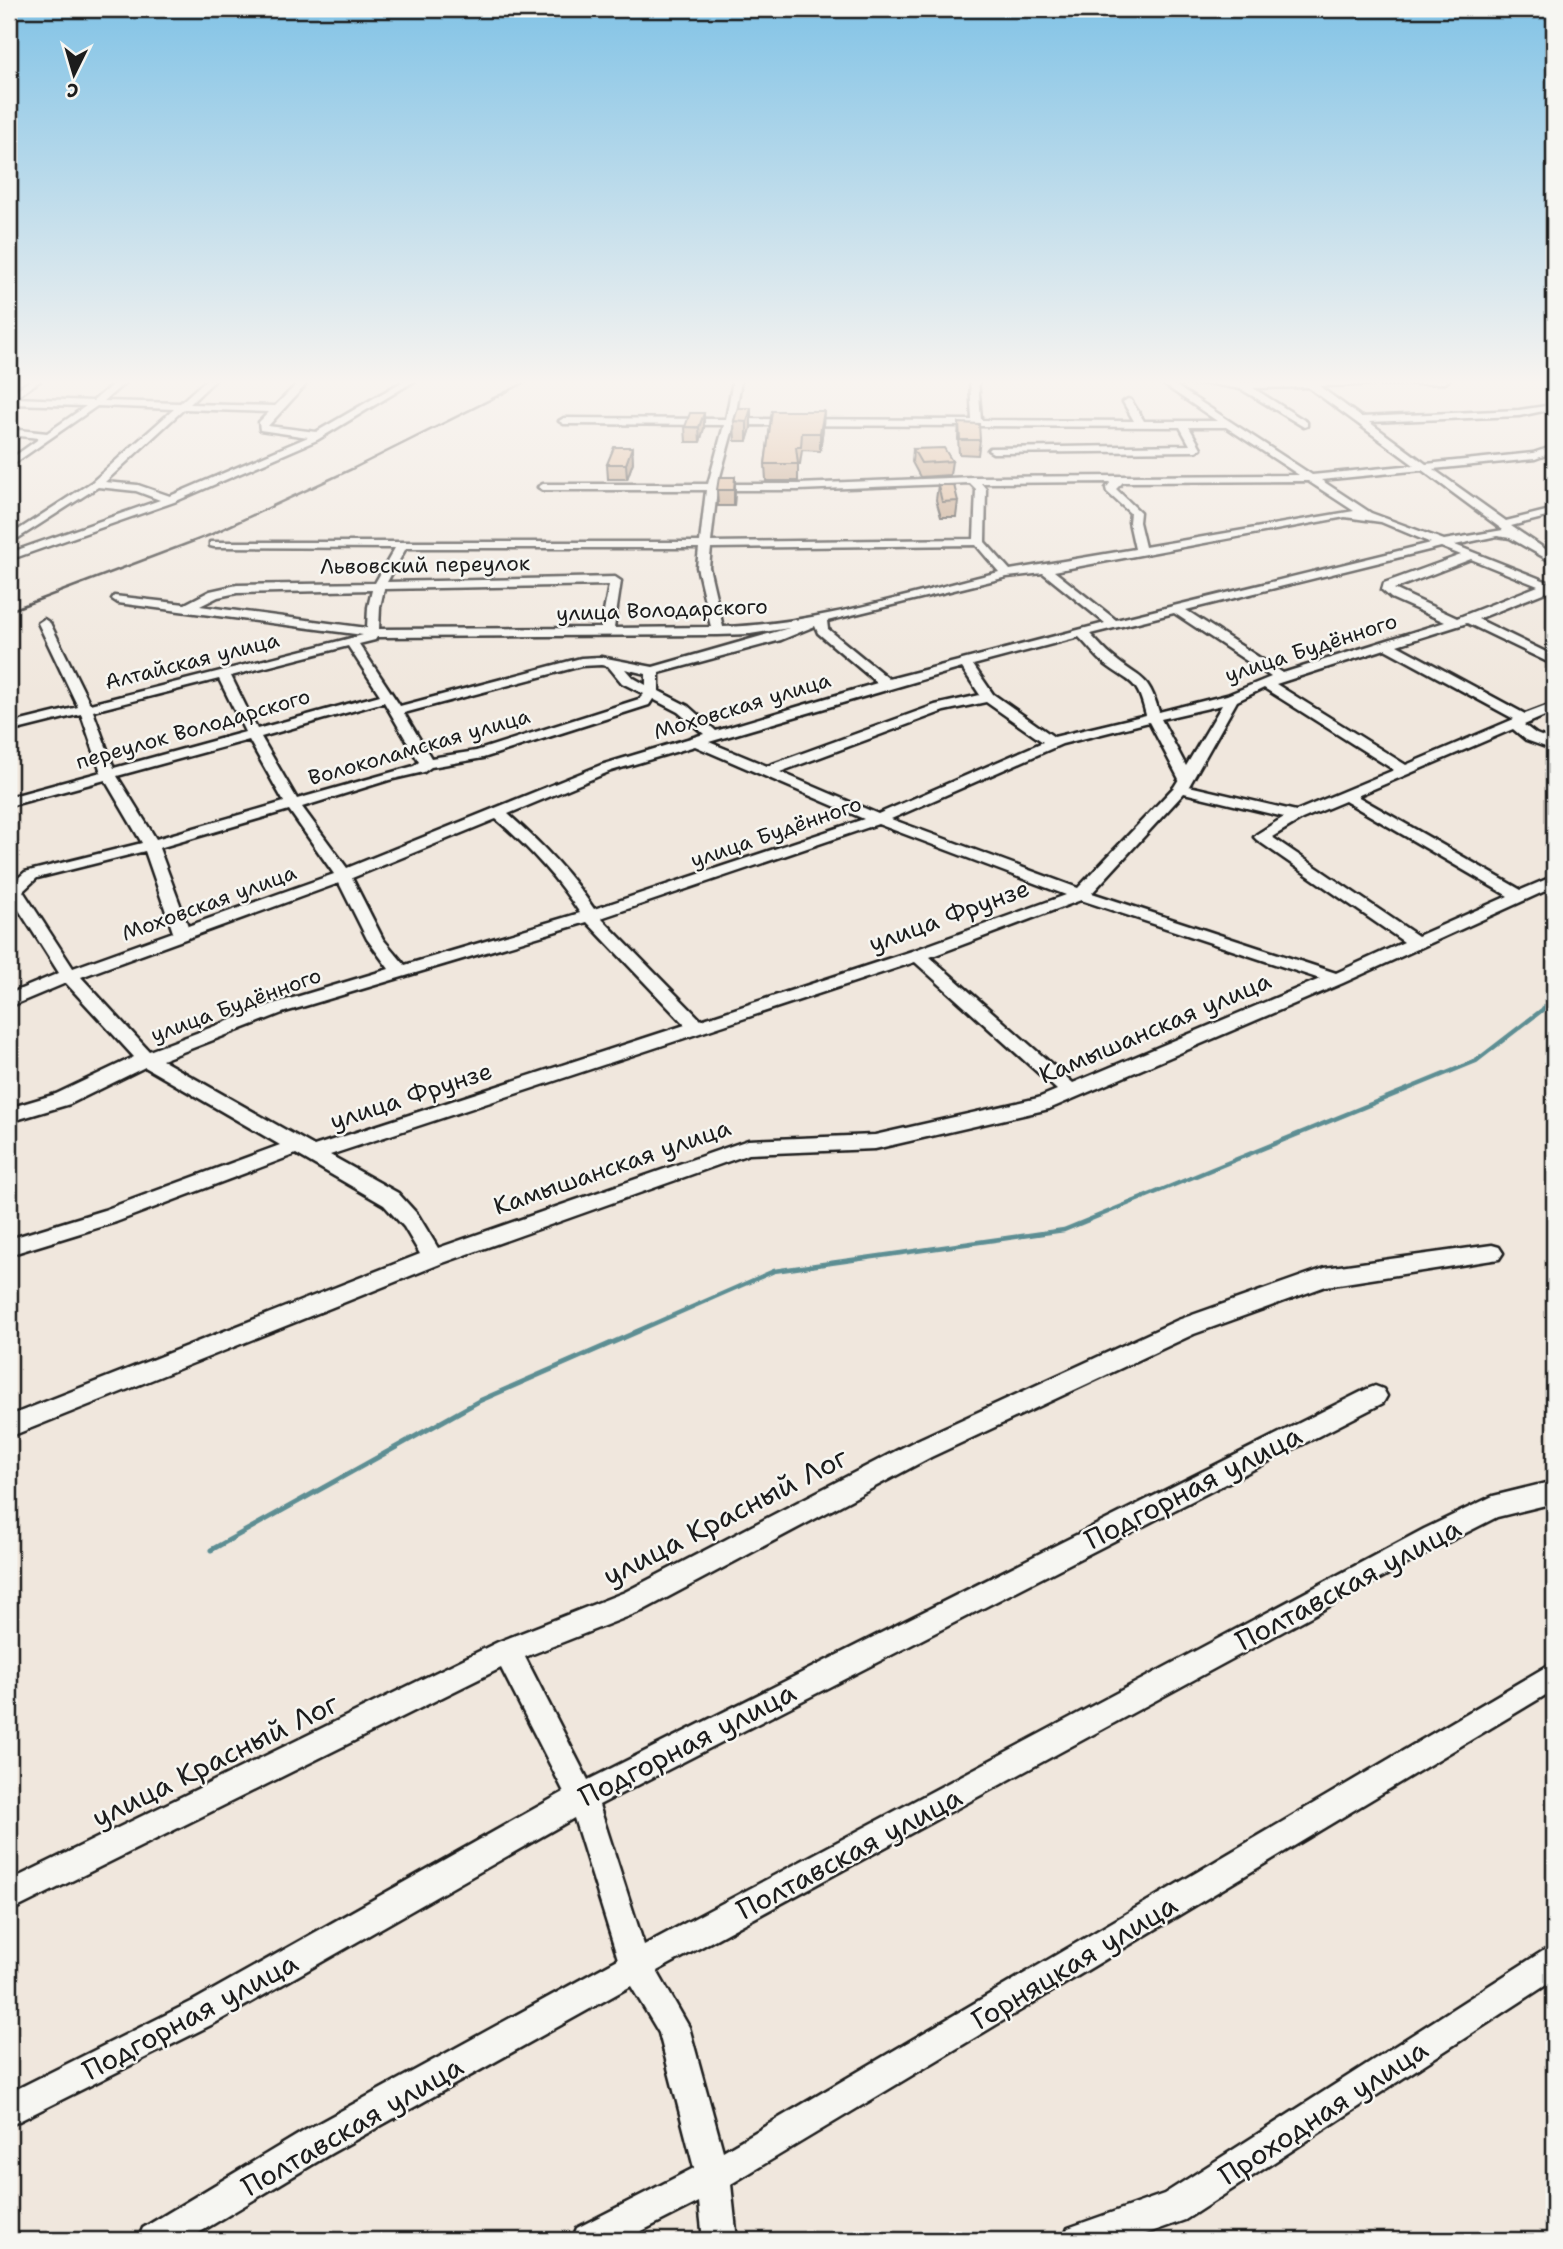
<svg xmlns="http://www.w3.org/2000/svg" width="1563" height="2249" font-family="'Shantell Sans',sans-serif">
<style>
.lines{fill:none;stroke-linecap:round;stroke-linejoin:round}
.stream-far2{stroke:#5d8e93;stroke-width:3.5}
.stream-far1{stroke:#5d8e93;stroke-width:4.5}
.stream{stroke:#5d8e93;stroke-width:5}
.minor-casing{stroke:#1c1c1c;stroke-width:5}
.minor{fill:#f6f6f2;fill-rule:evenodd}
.rail{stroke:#1c1c1c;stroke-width:2.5}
.wall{fill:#b99475;stroke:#1c1c1c;stroke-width:2}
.shaded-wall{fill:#96785f;stroke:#1c1c1c;stroke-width:2}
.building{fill:#d7ac88;stroke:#1c1c1c;stroke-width:2}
.labels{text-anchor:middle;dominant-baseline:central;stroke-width:5;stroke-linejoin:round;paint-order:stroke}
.far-street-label{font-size:21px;fill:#1c1c1c;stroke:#f6f6f2}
.street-label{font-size:24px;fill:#1c1c1c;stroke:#f6f6f2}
.near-street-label{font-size:28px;fill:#1c1c1c;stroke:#f6f6f2}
</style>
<rect width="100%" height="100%" fill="#f0e7dd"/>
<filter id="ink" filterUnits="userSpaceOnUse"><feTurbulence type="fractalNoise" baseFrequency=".0143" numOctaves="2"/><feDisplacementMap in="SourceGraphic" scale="14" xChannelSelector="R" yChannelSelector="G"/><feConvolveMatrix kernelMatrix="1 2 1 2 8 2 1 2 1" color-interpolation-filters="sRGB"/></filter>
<g filter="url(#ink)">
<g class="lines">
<path class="stream-far2" d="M1543,1008L1554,1000"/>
<path class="stream-far1" d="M635,1332L774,1271L1064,1230L1476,1061L1546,1007"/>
<path class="stream" d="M211,1550L479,1401L639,1331"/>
<g class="minor-casing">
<g id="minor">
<path d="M31,380H41L15,398L93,401L118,380H128L104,401L180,403L206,380H215L190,404L275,406L301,380H310L268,426L316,432L405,380H416L317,440L174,502L9,560V553L160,500L136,491L98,487L9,544V536L92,482L174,409L97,406L9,467V460L40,438L9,435V429L47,433L86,406L9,404V394ZM184,409L269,412L259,422L260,430L308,437L170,496L138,485L105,482Z"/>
<path d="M733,380H741L735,419L972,420L970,380H978L981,420L1134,421L1123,402L1128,399L1131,400L1144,421H1217L1157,380H1223L1245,383L1300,380H1449L1445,383L1319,386L1361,417L1519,410L1553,405V409L1519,416L1369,422L1426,464L1533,453L1554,446V452L1535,459L1433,469L1506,521L1554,509V515L1511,526L1554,555V563L1510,538L1497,536L1455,545L1548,582L1554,581V592L1548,591L1478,619L1554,656V665L1467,623L1397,645L1525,714L1554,703V712L1524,725L1536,734L1554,741V750L1526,740L1513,729L1357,796L1521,890L1554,876V887L1343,983L1049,1109L875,1149L749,1154L440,1264L9,1437V1416L420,1254L404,1227L384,1205L296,1154L116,1222L9,1255V1239L104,1210L280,1145L145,1067L70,1104L9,1122V1108L56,1094L134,1057L66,983L9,1007V994L59,973L12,899L9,900V876L16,880L25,872L142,843L105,780L9,806V797L101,772L81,714L9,732V724L78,707L38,623L44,619L50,623L90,704L363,635L118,603L112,599L114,596L185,604L210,591L237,585L375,583L395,548L214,547L210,546V542H700L706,490H543L538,487L543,484H708L724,425L564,424L559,421L564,418L726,419ZM1173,384H1213L1241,389L1304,427L1307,426V422L1253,388L1308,387L1414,465L1312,475ZM734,425L1180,427L1190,445L990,448L988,450L993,453L1196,451L1201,448L1189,427H1226L1299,475L973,477L798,484H718ZM1422,470L1503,530L1444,540L1371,513L1321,480ZM1308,481L1354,511L1145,547L1139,522L1140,512L1116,489L1123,482ZM1111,482L1106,488L1107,492L1130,513L1129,522L1135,549L1010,570L985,542L986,489L981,483ZM970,483L976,489L974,539L711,542L717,490H798ZM1345,517L1381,522L1431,543L1116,620L1054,571ZM976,545L999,572C909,594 817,624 723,627L709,567L711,548ZM1441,547L1461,555L1384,583L1382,590L1391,598L1445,622L1283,673L1186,610ZM406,548H699L697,567L711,627L614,628L621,581L615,577L387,582ZM1471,559L1538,586L1457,618L1394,589ZM1043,573L1105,623L889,679L828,629L827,621L1007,577ZM609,585L601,628L379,629L380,607L384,589ZM372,590L368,607L367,628L200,606L218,597L237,593ZM1174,613L1271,677L1227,695L1159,712C1148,673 1140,680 1114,658C1105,651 1098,642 1090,634ZM815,626L818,633L877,683L716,731L688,706L659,691V673L781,640ZM789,628L653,667L601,657L581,658L400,706L359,644L375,640L377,637L718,635L750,634ZM1079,637C1088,646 1096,657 1106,665C1133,685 1137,679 1146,715L1054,737L993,694L973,665ZM348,646L380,695L257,729L231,676ZM1385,649L1514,719L1406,765L1276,684ZM601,665L608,666L622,683L644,694L639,699L476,751L431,758L404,713L581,666ZM962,668L980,695L935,705L767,766L709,742ZM625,669L646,674V685L632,677ZM219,679L245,732L114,768L93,711ZM1264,688L1394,770L1296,811L1189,786L1237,701ZM653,699L678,712L704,734L601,765L347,868L302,807L389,780L424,772L431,767L483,758L649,705ZM384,702L419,762L414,766L297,799L261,737ZM986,702L1043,742L878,814L780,772L944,711ZM1222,705L1186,766L1161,719ZM1149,722L1179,779L1174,787L1078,888L891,819L1062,744ZM249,740L284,802L156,839L117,776ZM695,746L864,819L594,909C569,872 541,843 508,814L611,771ZM1184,793L1284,817L1257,834L1254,837L1257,840L1404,942L1336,973L1092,893ZM1345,801L1508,896L1418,936L1272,837L1302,819ZM289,810L334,874L188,926L159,848ZM496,819C529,847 556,877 580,913L405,965L383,939L352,878ZM878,824L1066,895L912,951L701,1020L601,918ZM145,851L173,932L73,968L23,891L37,878ZM339,883L367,939L389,969L273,1004L149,1051L81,977ZM1081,900L1320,979L1073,1083L930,957ZM587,922L685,1025L314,1146L162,1060L285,1012ZM915,962L1057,1090L1038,1098L875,1135L748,1140L438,1248L418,1215L398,1193L330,1155Z"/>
<path d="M1492,1245L1499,1247L1503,1253L1499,1259L1326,1286L1194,1334L931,1457L642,1611L525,1657L588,1780L1367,1389L1375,1386L1383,1389L1387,1396L1383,1403L599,1805L644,1945L1424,1529L1493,1496L1554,1481V1503L1497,1517L1442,1545L657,1971L689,2027L723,2151L1554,1662V1690L731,2184L737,2240H703L699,2202L624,2240H572L577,2228L694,2168L659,2033L631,1986L330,2154L187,2240H138L143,2228L306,2130L618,1959L574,1818L215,2023L9,2126V2093L193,2001L564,1792L501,1668L9,1912V1881L498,1642L625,1592L915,1441L1178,1320L1325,1268Z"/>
<path d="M1554,1947V1980L1185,2220L1129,2240H1063L1068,2228L1164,2194L1543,1951Z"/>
</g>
</g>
<use href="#minor" class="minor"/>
<path class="rail" d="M9,611L210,535L352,469L530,380"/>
</g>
<g class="wall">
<path d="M738,408L751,428L747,441H735L734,421Z"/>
<path d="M772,411L823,428L820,451L802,450L800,464H798V481H766L765,464Z"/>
<path d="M959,423L980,440L978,455L959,454L958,438Z"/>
<path d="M685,427L704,428L700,442H686Z"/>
<path d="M632,447L633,462L627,479H608L607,464Z"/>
<path d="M913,449L952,461L950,475L920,477L912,462Z"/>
<path d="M735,477L734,506H718L717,490Z"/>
<path d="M938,485L958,501L956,517H941L936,500Z"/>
</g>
<g class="shaded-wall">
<path d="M751,408V428L747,441V422Z"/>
<path d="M824,411L823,428L820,451V433Z"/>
<path d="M704,413V428L700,442L699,427Z"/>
<path d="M632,447L633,462L627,479L626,464Z"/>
<path d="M735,477V493L734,506V490Z"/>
</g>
<g class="building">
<path d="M738,408H751L747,422L734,421Z"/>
<path d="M772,411H824L820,433H802L801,447H796L798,464H765Z"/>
<path d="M690,413H704L699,427H685Z"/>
<path d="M959,423L979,424L980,440H960Z"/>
<path d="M614,447H632L626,464H607Z"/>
<path d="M944,448L952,461L921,463L913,449Z"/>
<path d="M719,477H735L734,490H717Z"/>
<path d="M938,485H954L958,501L942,502Z"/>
</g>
</g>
<linearGradient id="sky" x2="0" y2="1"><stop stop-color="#82c3e6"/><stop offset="0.55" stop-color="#f8f4f0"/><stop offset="1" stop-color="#f8f4f0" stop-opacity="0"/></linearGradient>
<rect width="1563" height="695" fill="url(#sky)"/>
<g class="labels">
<g class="far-street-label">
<text transform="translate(425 565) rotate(-1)">Львовский переулок</text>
<text transform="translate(662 610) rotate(-2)">улица Володарского</text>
<text transform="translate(1311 648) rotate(-18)">улица Будённого</text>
<text transform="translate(192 661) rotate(-14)">Алтайская улица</text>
<text transform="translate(742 706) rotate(-17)">Моховская улица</text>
<text transform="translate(193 729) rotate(-16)">переулок Володарского</text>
<text transform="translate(419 747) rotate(-16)">Волоколамская улица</text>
<text transform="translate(776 832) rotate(-19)">улица Будённого</text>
<text transform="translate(209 903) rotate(-20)">Моховская улица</text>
<text transform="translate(236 1005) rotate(-20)">улица Будённого</text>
</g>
<g class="street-label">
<text transform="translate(949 916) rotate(-20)">улица Фрунзе</text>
<text transform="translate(1155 1028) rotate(-23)">Камышанская улица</text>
<text transform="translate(411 1096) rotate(-18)">улица Фрунзе</text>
<text transform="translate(612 1167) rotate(-19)">Камышанская улица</text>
</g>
<g class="near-street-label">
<text transform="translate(1193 1487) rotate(-27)">Подгорная улица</text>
<text transform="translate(725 1516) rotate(-27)">улица Красный Лог</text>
<text transform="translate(1348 1584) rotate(-28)">Полтавская улица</text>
<text transform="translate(687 1744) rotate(-27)">Подгорная улица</text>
<text transform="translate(215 1760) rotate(-26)">улица Красный Лог</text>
<text transform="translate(849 1853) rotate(-28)">Полтавская улица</text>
<text transform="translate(1074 1962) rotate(-31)">Горняцкая улица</text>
<text transform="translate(190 2016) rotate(-28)">Подгорная улица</text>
<text transform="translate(1323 2112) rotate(-33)">Проходная улица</text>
<text transform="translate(352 2126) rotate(-30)">Полтавская улица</text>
</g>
</g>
<rect width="1563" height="2249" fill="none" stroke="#f6f6f2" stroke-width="35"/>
<rect x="18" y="18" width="1528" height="2214" fill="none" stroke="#1c1c1c" stroke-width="2.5" filter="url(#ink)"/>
<g transform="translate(74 74) rotate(185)" stroke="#f6f6f2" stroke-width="5" paint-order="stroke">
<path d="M0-5L12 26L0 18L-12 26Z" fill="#1c1c1c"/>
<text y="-10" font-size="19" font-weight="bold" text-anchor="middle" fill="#1c1c1c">С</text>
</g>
</svg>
